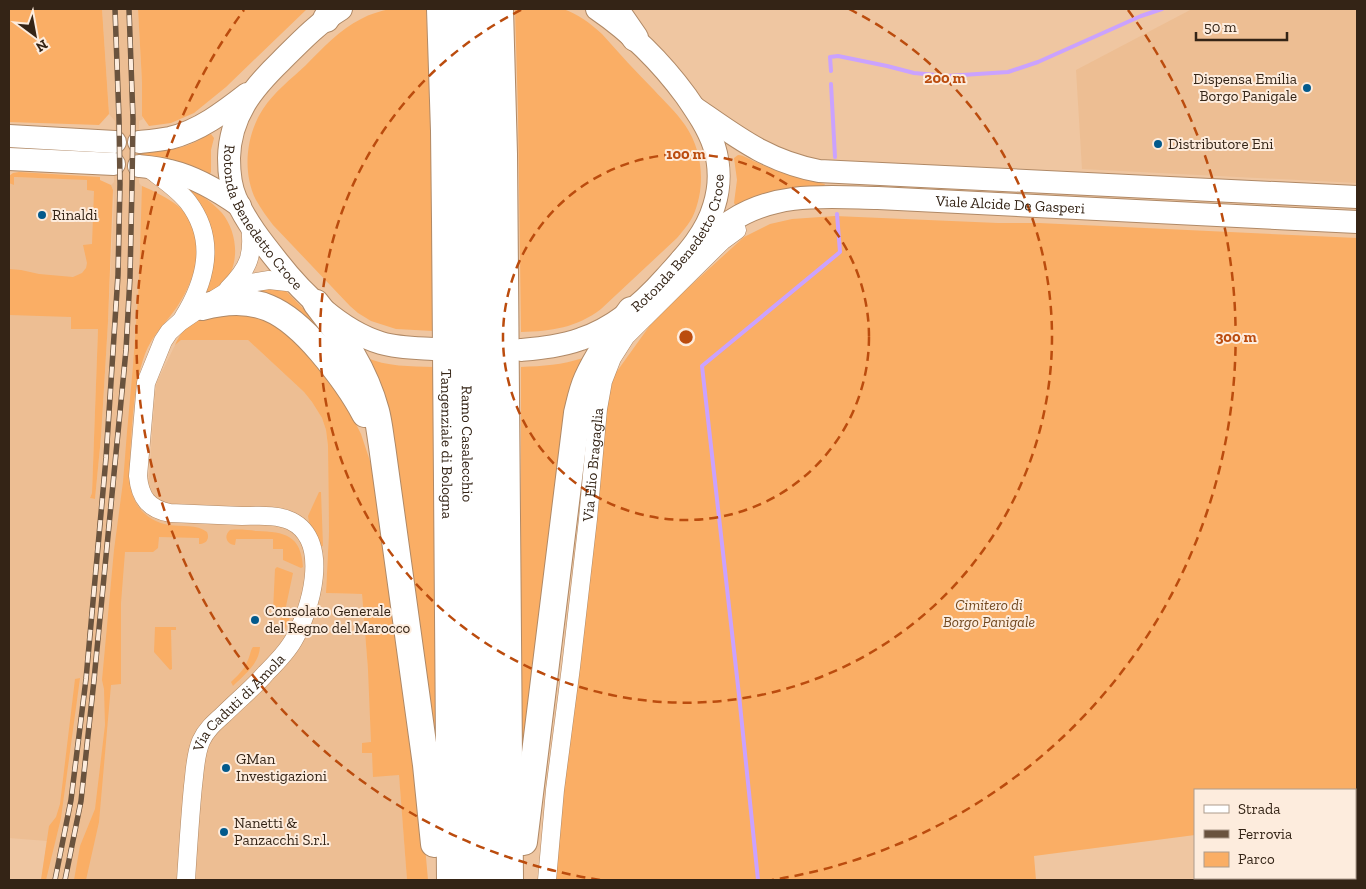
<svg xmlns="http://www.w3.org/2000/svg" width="1366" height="889" font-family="'Zilla Slab',serif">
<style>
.built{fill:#edbe93}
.green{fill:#faae65}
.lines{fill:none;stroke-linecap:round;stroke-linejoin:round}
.stream{stroke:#caa2fe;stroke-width:4}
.minor-casing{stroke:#b08966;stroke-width:19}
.major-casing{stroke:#b08966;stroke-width:24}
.highway-casing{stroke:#b08966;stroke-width:28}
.minor{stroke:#fff;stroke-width:18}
.major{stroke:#fff;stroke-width:22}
.highway{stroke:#fff;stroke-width:26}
.rail-casing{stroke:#6a533e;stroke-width:5.5}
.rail{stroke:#fdecdd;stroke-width:4;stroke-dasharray:11;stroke-linecap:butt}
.ring{fill:none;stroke:#bb4c0e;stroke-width:2.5;stroke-dasharray:9 6}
.poi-dot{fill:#035a8c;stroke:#fdecdd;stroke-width:2}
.labels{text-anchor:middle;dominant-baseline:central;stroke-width:4;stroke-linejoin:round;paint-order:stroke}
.poi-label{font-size:15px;fill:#342416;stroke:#fdecdd;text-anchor:start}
.street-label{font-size:15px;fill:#342416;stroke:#fdecdd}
.park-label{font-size:15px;font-style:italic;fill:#71481f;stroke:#fdecdd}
.centre{fill:#bb4c0e;stroke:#fdecdd;stroke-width:2.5}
.ring-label{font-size:15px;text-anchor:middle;font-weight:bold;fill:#bb4c0e;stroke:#fdecdd;stroke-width:4;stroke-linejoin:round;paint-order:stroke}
</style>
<rect width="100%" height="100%" fill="#efc6a1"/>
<g class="built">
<path d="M102,9H138L142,82V116L143,119L139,121V183L142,186L147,319L135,396L129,478H149L155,392L157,382L175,345L181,340H248L304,392L312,402L322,418L326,430L328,446L329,532L326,593L362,594L368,670L397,746L407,880H41L47,841L9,838V177L100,180L98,329L92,493L90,498L95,499L101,437L108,322L114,201L113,190L111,185L114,182L115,121L109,114Z"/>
<path d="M1192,9H1357V183L1082,169L1076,70Z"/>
</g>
<g class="green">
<path d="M9,9H102L109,114L99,125L9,122Z"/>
<path d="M138,9H307L226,87L194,113L171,123L149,126L142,116V82Z"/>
<path d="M390,9H426L430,88L433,230V331L396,329L371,321L358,313L350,306L273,225C267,217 261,209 256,200C242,172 246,135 263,109C274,92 291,79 306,65C322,49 340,29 361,19C370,14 380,11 390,9Z"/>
<path d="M515,9H563C578,14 590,23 602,34C619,53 636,72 654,90C664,101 676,112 685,125C703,151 706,187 693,216C689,224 682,232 677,238L601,309C576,328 552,331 521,332L518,111Z"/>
<path d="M211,134L214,138L211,150V172L209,175L139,155V152C156,153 177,150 193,143C199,141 204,136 211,134Z"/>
<path d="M738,155C744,155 750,160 756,162C778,173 801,179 825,184L823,188L736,206L734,203L737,180L734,158Z"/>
<path d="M19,172L100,177V180L111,185L113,190L108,322L101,437L95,499L90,498L92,493L98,329H71V317L9,315V269L21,270L39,274L73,277L82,273L86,268L87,263L83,245L92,244L94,191L87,190V180L14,177V185L9,183V176L13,173Z"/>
<path d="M185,184C198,193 212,202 222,213C239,234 241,270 219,288C215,291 209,293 205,295L211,276Z"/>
<path d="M142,186C154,191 168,198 178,206C184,211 189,218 192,225C204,253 193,282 177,307C166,323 152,335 145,354C131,393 132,436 129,478H130C130,503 145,521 169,525C181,527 197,524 207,532C210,539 206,544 199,544V538L159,537L158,548L153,552H125L121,603V684L111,685L99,822L86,880H74L80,846L95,809L105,725L104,689L102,680L114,550L123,482L127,432L133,366L139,282Z"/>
<path d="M835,216L998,223H1039L1357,238V821H1355V790H1195V835L1034,856L1036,880H553L602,412L615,374L656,317L744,237L770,224L792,219Z"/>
<path d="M259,287L283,289L288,293L318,324L328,337L236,292Z"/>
<path d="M255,314L295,336L334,385L354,420L361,434L369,458L379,490L425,846L428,880H407L399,775L373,777L372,753H362V743L371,742L368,670L362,594L326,593L329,532L328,446L326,430L322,418L312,402L304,392L248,340H181L175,345C177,340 180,335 183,331C200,310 231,315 255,314Z"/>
<path d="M365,357C387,367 410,366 434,367L438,774L399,472L391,457Z"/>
<path d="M583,358H585L524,750H522L521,666V367C543,366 562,365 583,358Z"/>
<path d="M319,492H321L323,546H321L309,522L308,516Z"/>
<path d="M230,530C239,529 248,530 257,531C285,532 301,535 303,567L301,568L283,560V549H273V539H236L235,545C227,545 223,536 230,530Z"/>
<path d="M277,567L293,573L285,611L291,615L285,629H279L281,613L279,611H273L275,569Z"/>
<path d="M155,627H176V630H171L172,669L170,670L154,652Z"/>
<path d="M253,647H260C259,664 244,675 233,686L231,682C237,676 244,670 247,662C250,657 250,651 253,647Z"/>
<path d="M80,678L61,818L46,880H41L49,826L56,817L60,804L75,679Z"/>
</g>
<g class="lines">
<g class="stream">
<path d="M831,71L830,57L838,56L887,66L914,73L947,76L1008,72L1038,62L1141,16L1162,9"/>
<path d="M831,84L835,157"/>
<path d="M758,880L739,695L702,366L840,252L837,214"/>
</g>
<g class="minor-casing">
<g id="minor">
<path d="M147,167C161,178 177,188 188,202C217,240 206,281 183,318"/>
<path d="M228,289C249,268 254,255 250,225"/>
<path id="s1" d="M186,880C188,849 190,817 193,786C195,771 195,755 201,741C206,730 214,723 223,715C237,701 253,688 266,673C276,663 286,653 293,641C310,612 332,541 291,521C277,514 257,516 242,516C218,515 194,514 170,513C149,509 140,498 138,476L146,383L163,341L169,332L180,322L202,307L233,288L243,284L269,280L296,283"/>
<path id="s2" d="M547,880L555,790L571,667L588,519L598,409L603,381L612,358L626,336L722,241L737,230"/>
</g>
</g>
<g class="major-casing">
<g id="major">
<path id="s3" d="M341,9C318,23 300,42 281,61C252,89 230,116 229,158C229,172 230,186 236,199C246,222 262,242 278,262C303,294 341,331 381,343C398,348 416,348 433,349"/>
<path d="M695,108C737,137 767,161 819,171L1357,197"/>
<path d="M9,136L115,142"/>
<path d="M139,142C149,141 160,140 170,138C199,131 224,112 247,94"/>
<path d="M9,159L114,164"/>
<path d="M139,166C149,167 160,168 170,171C195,177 219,191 240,206"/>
<path id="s4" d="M682,259C699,246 714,232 731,221C777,191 827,197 878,198L1357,222"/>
<path id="s5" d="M521,350C541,348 562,346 581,339C614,328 643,303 666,277C685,256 706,234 714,206C720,187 720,165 714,146C708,128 697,112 686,96C661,62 632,33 597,9"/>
</g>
</g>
<g class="highway-casing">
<g id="highway">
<path id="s6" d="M440,9L444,131L445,219L450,880"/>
<path id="s7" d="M460,9L465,124L470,880"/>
<path d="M479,9L483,103L489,880"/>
<path d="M500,9L504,154L510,880"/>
<path d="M615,9L635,38"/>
<path d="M326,19L332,9"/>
<path d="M316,303C342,336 365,370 376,411C379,422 380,434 382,446L426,765L434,844"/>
<path d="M202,307C256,292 286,310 321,351C338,371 353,391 365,414"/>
<path d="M524,842L577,413C580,401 582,390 587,379C598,354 615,332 631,310"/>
</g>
</g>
<use href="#minor" class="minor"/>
<use href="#major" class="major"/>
<use href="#highway" class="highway"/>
<g class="rail-casing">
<g id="rail">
<path d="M55,880L71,800L86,679L106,458L118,275L120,184L119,119L115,9"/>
<path d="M65,880L81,801L94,680L126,350L130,277L132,185L133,119L129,9"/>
</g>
</g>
<use href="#rail" class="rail"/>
</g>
<g class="ring">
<circle cx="686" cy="337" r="183"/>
<path d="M849 9A366 366 0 1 1 523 9"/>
<path d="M600 880A550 550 0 0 1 244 10M1128 10A550 550 0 0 1 772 880"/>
</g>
<g class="poi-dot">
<circle cx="1307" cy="88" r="5"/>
<circle cx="1158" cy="144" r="5"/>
<circle cx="42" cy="215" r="5"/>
<circle cx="255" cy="620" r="5"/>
<circle cx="226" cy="768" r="5"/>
<circle cx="224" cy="832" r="5"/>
</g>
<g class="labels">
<g class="poi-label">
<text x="1297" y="79" text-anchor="end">Dispensa Emilia<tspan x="1297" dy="17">Borgo Panigale</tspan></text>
<text x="1168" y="144">Distributore Eni</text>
<text x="52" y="215">Rinaldi</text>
<text x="265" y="611">Consolato Generale<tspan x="265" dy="17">del Regno del Marocco</tspan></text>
<text x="236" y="759">GMan<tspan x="236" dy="17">Investigazioni</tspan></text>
<text x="234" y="823">Nanetti &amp;<tspan x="234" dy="17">Panzacchi S.r.l.</tspan></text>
</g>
<g class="street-label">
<text stroke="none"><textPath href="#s4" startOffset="346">Viale Alcide De Gasperi</textPath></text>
<text stroke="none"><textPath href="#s3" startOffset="262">Rotonda Benedetto Croce</textPath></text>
<text stroke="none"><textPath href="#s5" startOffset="204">Rotonda Benedetto Croce</textPath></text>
<text stroke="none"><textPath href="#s6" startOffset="435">Tangenziale di Bologna</textPath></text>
<text stroke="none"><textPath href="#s7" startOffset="435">Ramo Casalecchio</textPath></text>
<text stroke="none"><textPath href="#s2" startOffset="418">Via Elio Bragaglia</textPath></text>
<text stroke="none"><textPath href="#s1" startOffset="194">Via Caduti di Amola</textPath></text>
</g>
<g class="park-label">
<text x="989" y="605">Cimitero di<tspan x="989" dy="17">Borgo Panigale</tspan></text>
</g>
</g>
<circle cx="686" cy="337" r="8" class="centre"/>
<g class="ring-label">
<text x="945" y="83">200 m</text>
<text x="686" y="159">100 m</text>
<text x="1236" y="342">300 m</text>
</g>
<rect width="1366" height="889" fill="none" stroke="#342416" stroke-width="20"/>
<rect x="1194" y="789" width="162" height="90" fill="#fdecdd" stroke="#ad9c8d"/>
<rect x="1204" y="805" width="25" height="8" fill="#ffffff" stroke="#ad9c8d"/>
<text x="1238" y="814" font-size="15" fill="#342416">Strada</text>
<rect x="1204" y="830" width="25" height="8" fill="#6a533e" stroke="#ad9c8d"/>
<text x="1238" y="839" font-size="15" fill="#342416">Ferrovia</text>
<rect x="1204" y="852" width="25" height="15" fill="#faae65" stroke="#ad9c8d"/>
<text x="1238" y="864" font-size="15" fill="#342416">Parco</text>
<g transform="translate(35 35) rotate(148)" stroke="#fdecdd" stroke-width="4" paint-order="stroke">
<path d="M0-4L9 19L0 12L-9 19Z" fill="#342416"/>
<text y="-8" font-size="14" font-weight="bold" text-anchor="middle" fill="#342416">N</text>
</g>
<path d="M1196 32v8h91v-8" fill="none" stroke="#342416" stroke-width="2.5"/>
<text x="1204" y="32" font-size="15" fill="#342416" stroke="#fdecdd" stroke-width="4" paint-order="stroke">50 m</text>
</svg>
